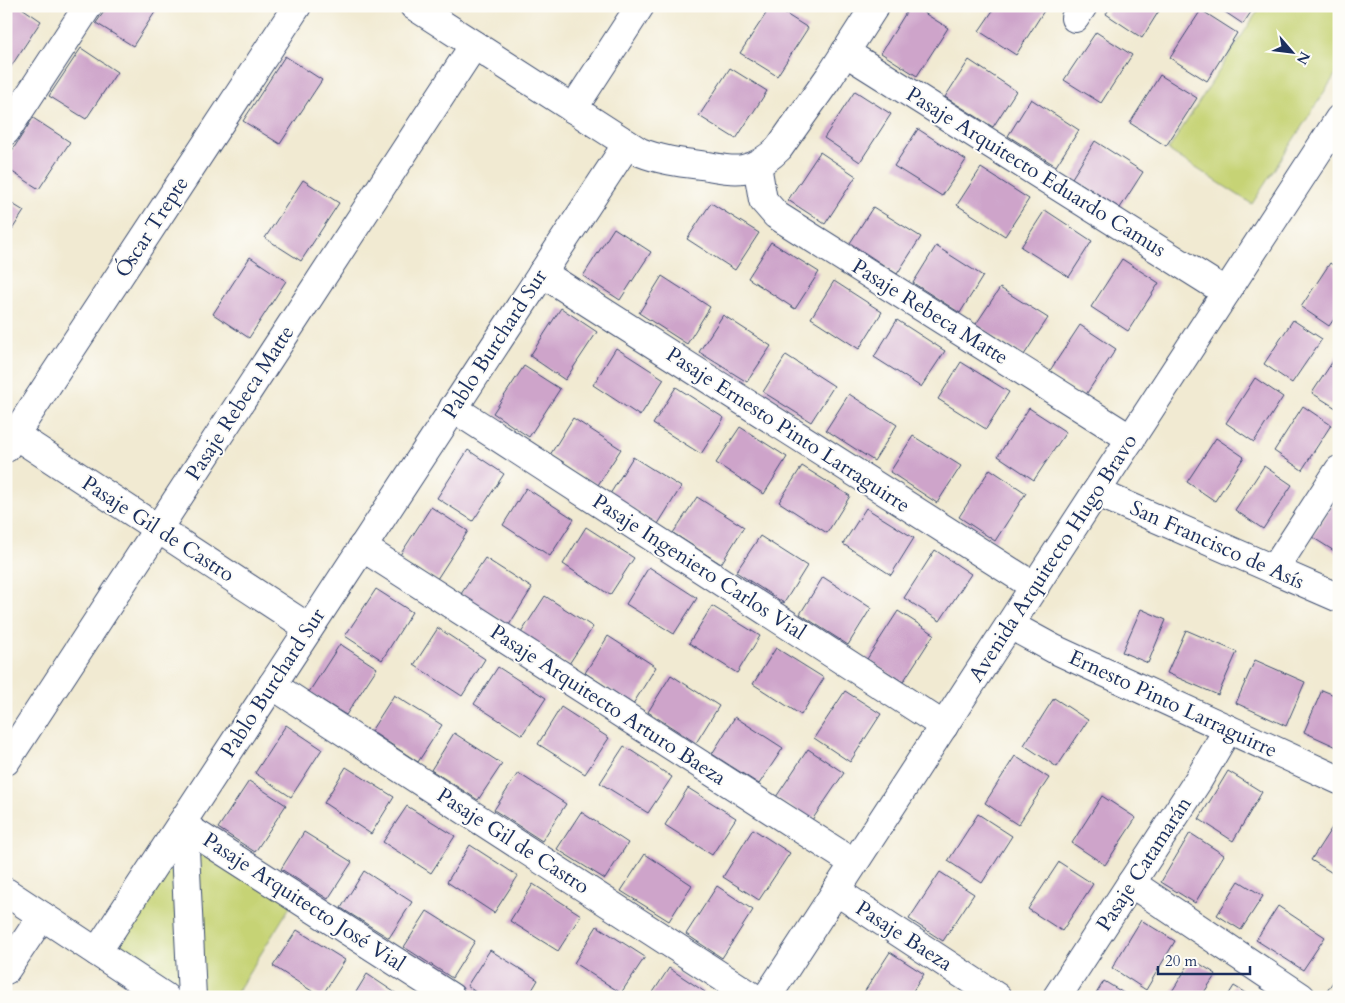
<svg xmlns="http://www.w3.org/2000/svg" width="1345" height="1003" font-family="Cardo,serif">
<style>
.green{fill:#c6d375;stroke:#70816a}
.building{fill:#cea4ca}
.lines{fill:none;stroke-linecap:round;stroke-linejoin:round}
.street-casing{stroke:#3b4b6f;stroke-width:30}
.secondary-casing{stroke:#3b4b6f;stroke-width:30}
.street{stroke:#fff;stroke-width:28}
.secondary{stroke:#fff;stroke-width:28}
.labels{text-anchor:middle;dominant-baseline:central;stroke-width:4;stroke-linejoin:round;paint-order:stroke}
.street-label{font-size:21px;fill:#1b2f5e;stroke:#fdfcf7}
</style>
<rect width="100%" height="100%" fill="#fdfcf7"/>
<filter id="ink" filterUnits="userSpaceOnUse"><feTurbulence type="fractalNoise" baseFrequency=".02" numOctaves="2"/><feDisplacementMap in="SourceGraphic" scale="10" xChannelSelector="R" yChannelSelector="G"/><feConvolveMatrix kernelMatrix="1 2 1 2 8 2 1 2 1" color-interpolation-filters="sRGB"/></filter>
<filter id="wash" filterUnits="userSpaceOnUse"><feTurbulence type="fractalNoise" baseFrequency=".0096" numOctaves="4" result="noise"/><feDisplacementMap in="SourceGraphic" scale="20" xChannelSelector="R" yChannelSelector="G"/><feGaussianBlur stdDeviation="1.12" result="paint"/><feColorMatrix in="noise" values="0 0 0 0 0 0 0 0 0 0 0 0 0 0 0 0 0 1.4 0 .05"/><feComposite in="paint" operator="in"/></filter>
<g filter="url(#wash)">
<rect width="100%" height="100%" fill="#f1ead2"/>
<g class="green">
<path d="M1261,6H1339V69L1252,204L1168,150Z"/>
<path d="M191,843L293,902L234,997H197Z"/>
<path d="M173,855L182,995L112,950Z"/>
</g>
<g id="blocks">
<g class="building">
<path d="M6,6H19L41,21L10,68L6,66Z"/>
<path d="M108,6H159L133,46L96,23Z"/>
<path d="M771,6H773L808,28L777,76L740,53Z"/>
<path d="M910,6H913L948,28L917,76L881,53Z"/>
<path d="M996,6H1047L1016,55L979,31Z"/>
<path d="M1111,6H1162L1142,38L1106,14Z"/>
<path d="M1216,6H1255L1243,24Z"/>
<path d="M1201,10L1237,33L1207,81L1170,58Z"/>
<path d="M1096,32L1132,55L1101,103L1064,80Z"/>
<path d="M81,48L117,72L86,119L49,96Z"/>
<path d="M285,56L322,80L280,144L243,121Z"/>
<path d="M969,60L1016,91L993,127L945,97Z"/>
<path d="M730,68L767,91L736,139L699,116Z"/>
<path d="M1160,75L1197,98L1166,146L1130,123Z"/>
<path d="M855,91L891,114L860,162L824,138Z"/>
<path d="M1031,99L1079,130L1056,166L1008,136Z"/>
<path d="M33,118L70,142L39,189L6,168V160Z"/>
<path d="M918,129L966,160L942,196L894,166Z"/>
<path d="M1095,141L1143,172L1120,208L1072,178Z"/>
<path d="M820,152L856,176L825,224L788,200Z"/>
<path d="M981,168L1029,199L1005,236L957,205Z"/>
<path d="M303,180L339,203L301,261L265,238Z"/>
<path d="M6,200L24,211L6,239Z"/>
<path d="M711,203L759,233L735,270L687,239Z"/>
<path d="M873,207L921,237L897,274L850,243Z"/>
<path d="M1045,210L1092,241L1069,277L1021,247Z"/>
<path d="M614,228L651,252L620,300L583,276Z"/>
<path d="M771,242L819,272L795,309L748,278Z"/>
<path d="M936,246L983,276L960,313L913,283Z"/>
<path d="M250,257L286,281L249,338L213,314Z"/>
<path d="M1122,259L1159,283L1128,331L1091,307Z"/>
<path d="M1330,263L1339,269V312L1329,326L1301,307Z"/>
<path d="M662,276L710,307L687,344L639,313Z"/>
<path d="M834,281L882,312L859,349L811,318Z"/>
<path d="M1000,288L1048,318L1024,355L976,324Z"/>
<path d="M561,308L597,332L565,380L530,356Z"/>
<path d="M723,315L771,346L747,382L699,352Z"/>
<path d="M897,320L945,351L921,387L874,357Z"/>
<path d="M1293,320L1322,339L1292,383L1264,364Z"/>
<path d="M1080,325L1116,349L1085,396L1049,372Z"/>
<path d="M616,348L664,379L640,416L593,385Z"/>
<path d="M1339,352V410L1312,393Z"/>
<path d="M786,355L834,386L811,422L763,392Z"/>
<path d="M961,362L1009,392L986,429L938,399Z"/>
<path d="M524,366L560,389L529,437L493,413Z"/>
<path d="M1255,378L1283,397L1254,442L1226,423Z"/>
<path d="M676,387L724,418L701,454L653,424Z"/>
<path d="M849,394L897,425L874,461L826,430Z"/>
<path d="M1303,406L1331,425L1302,470L1274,451Z"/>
<path d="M1029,408L1066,432L1034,480L998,456Z"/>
<path d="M573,418L621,449L598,485L550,455Z"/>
<path d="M740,427L787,457L764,494L716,463Z"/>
<path d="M913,436L961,466L937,503L890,472Z"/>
<path d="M1216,438L1244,457L1215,501L1187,482Z"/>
<path d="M468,450L504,474L473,521L437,498Z"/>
<path d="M633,457L681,487L658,524L610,494Z"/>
<path d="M802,466L850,496L827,533L779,502Z"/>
<path d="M1264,466L1292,485L1263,529L1235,510Z"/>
<path d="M990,469L1026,493L995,541L959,517Z"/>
<path d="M526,488L574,519L550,556L503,525Z"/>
<path d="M1339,496V554L1312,537Z"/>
<path d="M697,497L744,527L721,564L673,533Z"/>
<path d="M431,507L468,531L437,579L400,555Z"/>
<path d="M866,508L914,538L891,575L843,544Z"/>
<path d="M586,527L634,558L610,595L563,564Z"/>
<path d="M760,536L807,566L784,603L736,572Z"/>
<path d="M935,550L971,574L940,621L904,598Z"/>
<path d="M485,558L532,588L509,625L461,594Z"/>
<path d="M649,567L697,598L674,634L626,604Z"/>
<path d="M823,577L871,608L848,645L800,614Z"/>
<path d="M376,589L412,612L382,660L345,636Z"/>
<path d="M545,596L593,627L569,664L521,633Z"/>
<path d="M712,606L760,636L737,673L689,643Z"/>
<path d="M1141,609L1166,620L1148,663L1122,652Z"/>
<path d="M898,611L934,634L903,682L867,659Z"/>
<path d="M438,628L485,659L462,696L414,665Z"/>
<path d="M1186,630L1237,652L1218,695L1167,673Z"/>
<path d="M608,636L656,667L633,704L585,673Z"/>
<path d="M340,644L377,668L346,715L309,692Z"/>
<path d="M776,648L824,678L801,715L753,684Z"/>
<path d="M1255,660L1305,682L1286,726L1236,703Z"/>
<path d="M498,667L546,698L522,735L474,704Z"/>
<path d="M671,675L719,706L696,743L648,712Z"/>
<path d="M1322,690L1339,697V748L1304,732Z"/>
<path d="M845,691L881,714L850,762L814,738Z"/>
<path d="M394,695L442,725L418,762L371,731Z"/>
<path d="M1054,698L1088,720L1057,767L1024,745Z"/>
<path d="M561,707L609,738L585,774L538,744Z"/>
<path d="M735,717L783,748L759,784L712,754Z"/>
<path d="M286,725L322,749L291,797L255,773Z"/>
<path d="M454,733L502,764L478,800L431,770Z"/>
<path d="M624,746L672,777L648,813L600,783Z"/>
<path d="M808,749L844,773L812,820L776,797Z"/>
<path d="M1015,756L1049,778L1018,825L985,803Z"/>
<path d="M346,767L394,797L371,834L324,803Z"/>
<path d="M1228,771L1262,792L1233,841L1199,819Z"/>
<path d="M518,773L566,804L542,841L494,810Z"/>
<path d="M249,781L286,805L255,852L218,828Z"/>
<path d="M688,788L736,818L712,855L665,825Z"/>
<path d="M1102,796L1136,818L1105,865L1072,843Z"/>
<path d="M407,806L455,836L431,873L383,842Z"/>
<path d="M581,812L628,843L605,879L557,849Z"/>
<path d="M978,814L1012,836L982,883L948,861Z"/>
<path d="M1333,826L1339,830V877L1311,860Z"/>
<path d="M753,829L790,853L759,900L723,877Z"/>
<path d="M304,832L352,862L328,899L281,869Z"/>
<path d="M1190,833L1224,855L1195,903L1161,882Z"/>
<path d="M470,845L518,876L494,913L447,882Z"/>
<path d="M645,854L692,885L669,921L621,891Z"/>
<path d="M1059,862L1093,884L1062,931L1028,909Z"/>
<path d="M364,871L412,902L389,938L341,908Z"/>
<path d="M940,872L974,894L943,941L909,919Z"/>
<path d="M1239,881L1263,896L1241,930L1217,915Z"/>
<path d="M533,884L581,915L558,951L510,921Z"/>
<path d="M717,886L753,910L722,958L686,934Z"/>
<path d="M1278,906L1325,937L1303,970L1256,940Z"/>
<path d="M427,911L475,941L452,978L404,947Z"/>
<path d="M1141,920L1175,941L1146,990L1112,968Z"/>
<path d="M597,926L645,957L621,993L574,963Z"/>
<path d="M297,930L345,960L321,997L273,966Z"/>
<path d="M490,950L538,980L528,997H483L467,986Z"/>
<path d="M890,952L924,974L909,997H861Z"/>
<path d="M1192,959L1216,974L1201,997H1176L1171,993Z"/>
<path d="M669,968L705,992L702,997H650Z"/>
<path d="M1339,972V997H1333L1326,993Z"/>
<path d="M367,974L391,990L402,997H353Z"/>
<path d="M1104,981L1130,997H1094Z"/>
<path d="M1234,986L1252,997H1227Z"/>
</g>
</g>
</g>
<g filter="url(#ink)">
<use href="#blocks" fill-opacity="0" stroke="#3b4b6f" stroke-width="1"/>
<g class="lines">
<g class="street-casing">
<g id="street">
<path d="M414,6L640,152C662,161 685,163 708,166C719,168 732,171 743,169C758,166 769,158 779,148L830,76L875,6"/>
<path d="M1075,18L1083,6"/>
<path d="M845,52L1226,292"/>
<path d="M573,109L640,6"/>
<path d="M6,131L88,6"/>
<path d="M757,165L763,200L776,215L1131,439"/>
<path d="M542,273L1035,587"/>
<path d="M453,408L944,726"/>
<path d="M6,429L309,628"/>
<path d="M6,448L297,6"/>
<path d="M1096,492L1339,598"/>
<path d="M362,547L854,863"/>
<path d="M1274,570L1339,470"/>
<path d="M1010,625L1054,649L1339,780"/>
<path d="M272,685L753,997"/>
<path d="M6,761L474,45"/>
<path d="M181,824L451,997"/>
<path d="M181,824L185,850L192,997"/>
<path d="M1131,883L1301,997"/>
<path d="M836,891L997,997"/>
<path d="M6,892L165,997"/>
<path d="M97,952L627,144"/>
<path d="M6,970L42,916"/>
<path d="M1057,997L1199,779L1228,729"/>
</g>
</g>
<g class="secondary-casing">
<path id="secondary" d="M767,997L1339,119"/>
</g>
<use href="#street" class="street"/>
<use href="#secondary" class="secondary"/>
</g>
</g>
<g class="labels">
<g class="street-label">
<text transform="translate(1036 172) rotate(32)">Pasaje Arquitecto Eduardo Camus</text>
<text transform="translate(152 227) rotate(-57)">Óscar Trepte</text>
<text transform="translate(930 312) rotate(32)">Pasaje Rebeca Matte</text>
<text transform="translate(495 344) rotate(-57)">Pablo Burchard Sur</text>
<text transform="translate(240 403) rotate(-57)">Pasaje Rebeca Matte</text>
<text transform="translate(788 430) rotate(33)">Pasaje Ernesto Pinto Larraguirre</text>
<text transform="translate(158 529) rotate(33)">Pasaje Gil de Castro</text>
<text transform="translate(1217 545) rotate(24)">San Francisco de Asís</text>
<text transform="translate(1053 558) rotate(-57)">Avenida Arquitecto Hugo Bravo</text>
<text transform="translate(699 567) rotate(33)">Pasaje Ingeniero Carlos Vial</text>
<text transform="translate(273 683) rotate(-57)">Pablo Burchard Sur</text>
<text transform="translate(1173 704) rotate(25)">Ernesto Pinto Larraguirre</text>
<text transform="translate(608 705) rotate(33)">Pasaje Arquitecto Arturo Baeza</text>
<text transform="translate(513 841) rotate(33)">Pasaje Gil de Castro</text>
<text transform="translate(1144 864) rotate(-57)">Pasaje Catamarán</text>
<text transform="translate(304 902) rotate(33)">Pasaje Arquitecto José Vial</text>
<text transform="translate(904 936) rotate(33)">Pasaje Baeza</text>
</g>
</g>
<rect width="1345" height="1003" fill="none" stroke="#fdfcf7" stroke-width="25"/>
<g transform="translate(1292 52) rotate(118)" stroke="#fdfcf7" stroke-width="4" paint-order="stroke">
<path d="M0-4L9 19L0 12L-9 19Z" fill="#1b2f5e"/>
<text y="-8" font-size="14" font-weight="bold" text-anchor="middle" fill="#1b2f5e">N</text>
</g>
<path d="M1158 966v8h92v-8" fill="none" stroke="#1b2f5e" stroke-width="2.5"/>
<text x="1165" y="966" font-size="15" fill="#1b2f5e" stroke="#fdfcf7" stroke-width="4" paint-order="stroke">20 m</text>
</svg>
